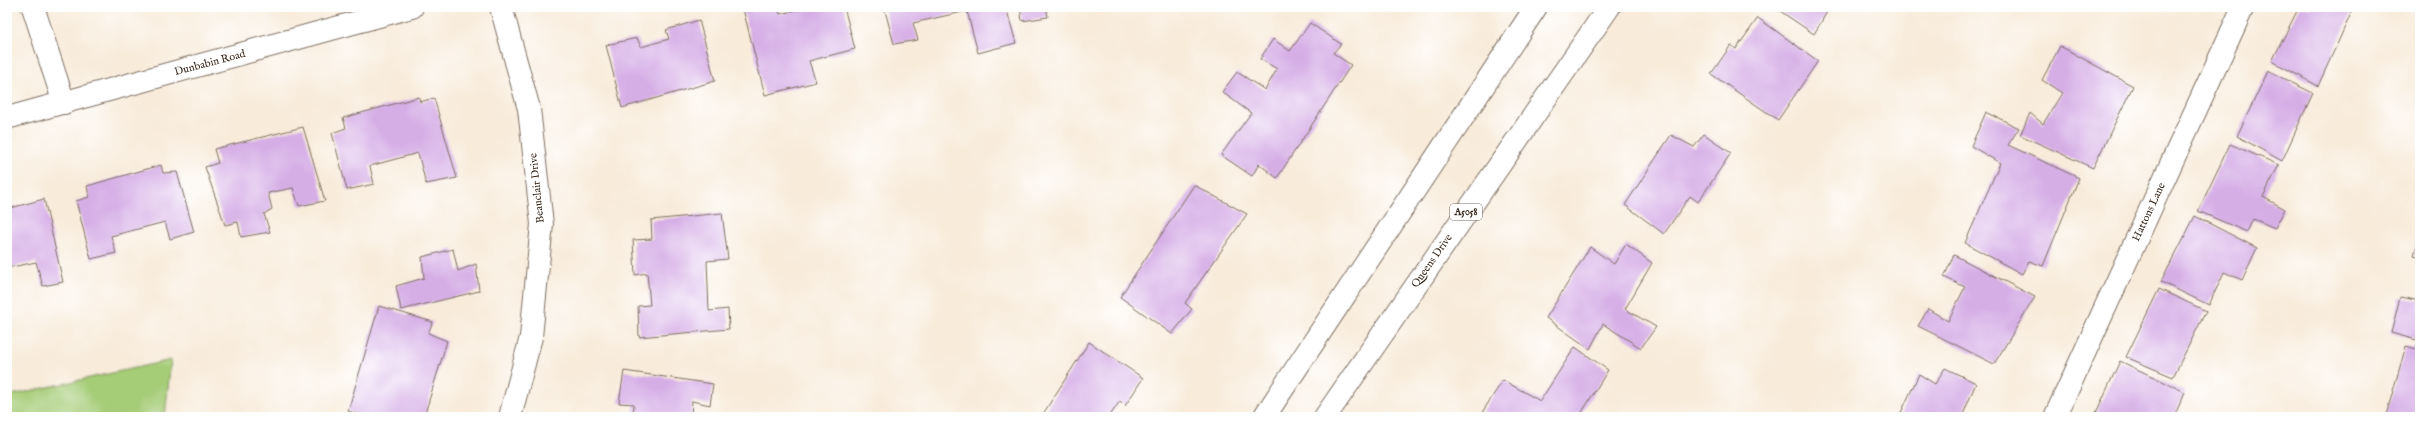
<svg xmlns="http://www.w3.org/2000/svg" width="2427" height="424" font-family="'IM FELL English',serif">
<style>
.green{fill:#a5cc77;stroke:#707b4a}
.building{fill:#d5aee6}
.lines{fill:none;stroke-linecap:round;stroke-linejoin:round}
.minor-casing{stroke:#7d6e60;stroke-width:24}
.highway-casing{stroke:#7d6e60;stroke-width:24}
.minor{stroke:#fff;stroke-width:22}
.highway{stroke:#fff;stroke-width:22}
.labels{text-anchor:middle;dominant-baseline:central;stroke-width:3.5;stroke-linejoin:round;paint-order:stroke}
.shield{fill:#fff;stroke:#766a62;stroke-width:1}
.shield-label{font-size:10px;font-weight:bold;fill:#3b2a1e}
.street-label{font-size:11px;fill:#3b2a1e;stroke:#fff}
</style>
<rect width="100%" height="100%" fill="#fff"/>
<filter id="ink" filterUnits="userSpaceOnUse"><feTurbulence type="fractalNoise" baseFrequency=".025" numOctaves="2"/><feDisplacementMap in="SourceGraphic" scale="8" xChannelSelector="R" yChannelSelector="G"/><feConvolveMatrix kernelMatrix="1 2 1 2 8 2 1 2 1" color-interpolation-filters="sRGB"/></filter>
<filter id="wash" filterUnits="userSpaceOnUse"><feTurbulence type="fractalNoise" baseFrequency=".012" numOctaves="4" result="noise"/><feDisplacementMap in="SourceGraphic" scale="16" xChannelSelector="R" yChannelSelector="G"/><feGaussianBlur stdDeviation="0.9" result="paint"/><feColorMatrix in="noise" values="0 0 0 0 0 0 0 0 0 0 0 0 0 0 0 0 0 1.4 0 .05"/><feComposite in="paint" operator="in"/></filter>
<g filter="url(#wash)">
<rect width="100%" height="100%" fill="#f8ebda"/>
<path class="green" d="M171,360L165,417H7V396Z"/>
<g id="blocks">
<g class="building">
<path d="M750,7H777L780,14L809,7H844L855,49L809,61L816,82L765,95L743,9Z"/>
<path d="M884,7H1006L1016,43L978,53L967,11L913,23L918,40L894,44Z"/>
<path d="M1020,7H1046L1048,17L1022,21Z"/>
<path d="M1774,7H1830L1814,34Z"/>
<path d="M2299,7H2354L2318,86L2272,61Z"/>
<path d="M1758,18L1818,61L1778,120L1711,74L1731,45L1736,49Z"/>
<path d="M699,20L715,81L622,108L606,45L637,38L641,47L669,39L666,30Z"/>
<path d="M1310,23L1341,44L1333,53L1351,65L1277,178L1259,164L1252,176L1221,155L1251,113L1222,92L1237,72L1265,90L1277,69L1260,59L1273,39L1290,51Z"/>
<path d="M2420,45V60H2419L2416,46Z"/>
<path d="M2060,46L2133,86L2093,168L2020,135L2030,113L2043,124L2062,93L2042,80Z"/>
<path d="M2268,71L2313,93L2282,161L2237,136Z"/>
<path d="M419,97L420,102L434,98L457,178L426,184L418,153L370,166L374,184L347,190L332,133L346,128L343,118Z"/>
<path d="M1986,112L2019,128L2008,145L2079,178L2043,266L2029,261L2022,274L1965,243L2000,163L1971,146Z"/>
<path d="M303,127L325,201L299,206L293,188L268,193L272,209L264,214L270,232L241,237L238,222L225,225L205,167L218,163L214,149Z"/>
<path d="M1704,134L1731,153L1698,202L1690,196L1664,234L1625,205L1671,135L1694,147Z"/>
<path d="M2230,144L2279,165L2263,197L2285,209L2275,228L2253,219L2247,232L2198,211Z"/>
<path d="M161,165L163,173L177,172L194,232L170,239L165,222L111,236L116,253L91,259L76,201L89,197L87,186Z"/>
<path d="M1194,185L1247,214L1185,303L1192,309L1172,334L1120,297Z"/>
<path d="M44,199L63,282L43,286L36,262L7,268V209Z"/>
<path d="M722,213L728,259L707,261L709,311L728,309L729,329L639,337L638,306L650,305L647,273L635,275L633,240L652,239L651,220Z"/>
<path d="M2195,216L2257,248L2242,280L2224,272L2209,305L2161,282Z"/>
<path d="M2420,236V257L2414,255Z"/>
<path d="M1626,244L1652,263L1625,309L1656,327L1641,348L1603,324L1590,349L1546,318L1590,247L1614,264Z"/>
<path d="M453,249L458,271L476,264L479,291L401,310L396,286L424,278L422,257Z"/>
<path d="M1954,255L2035,297L1994,364L1918,326L1928,309L1948,321L1965,287L1944,277Z"/>
<path d="M2159,289L2206,311L2173,377L2126,357Z"/>
<path d="M2400,297L2420,301V341L2391,333Z"/>
<path d="M379,306L433,322L428,333L447,341L424,417H365L348,411Z"/>
<path d="M1089,342L1143,378L1125,406L1120,401L1109,417H1041Z"/>
<path d="M2406,346L2420,350V417H2392L2386,415Z"/>
<path d="M1575,347L1608,370L1579,417H1490L1483,411L1503,380L1540,401Z"/>
<path d="M2120,361L2185,392L2174,417H2094Z"/>
<path d="M1945,368L1976,383L1962,417H1899L1919,374L1935,384Z"/>
<path d="M624,371L713,384L710,405L692,401L691,417H633L634,404L619,403Z"/>
</g>
</g>
</g>
<g filter="url(#ink)">
<use href="#blocks" fill-opacity="0" stroke="#7d6e60" stroke-width="1"/>
<g class="lines">
<g class="minor-casing">
<g id="minor">
<path d="M33,7L64,103"/>
<path d="M501,7L529,109L542,224L531,337L510,417"/>
<path d="M7,118L412,7"/>
<path d="M2055,417L2243,7"/>
</g>
</g>
<g class="highway-casing">
<g id="highway">
<path d="M1264,417L1536,7"/>
<path d="M1325,417L1609,7"/>
</g>
</g>
<use href="#minor" class="minor"/>
<use href="#highway" class="highway"/>
</g>
</g>
<g class="labels">
<rect class="shield" x="1450" y="204" width="32" height="16" rx="3"/>
<g class="shield-label">
<text x="1466" y="212">A5058</text>
</g>
<g class="street-label">
<text transform="translate(210 63) rotate(-15)">Dunbabin Road</text>
<text transform="translate(537 188) rotate(-96)">Beauclair Drive</text>
<text transform="translate(2149 212) rotate(-65)">Hattons Lane</text>
<text transform="translate(1432 261) rotate(-55)">Queens Drive</text>
</g>
</g>
<rect width="2427" height="424" fill="none" stroke="#fff" stroke-width="24"/>
</svg>
